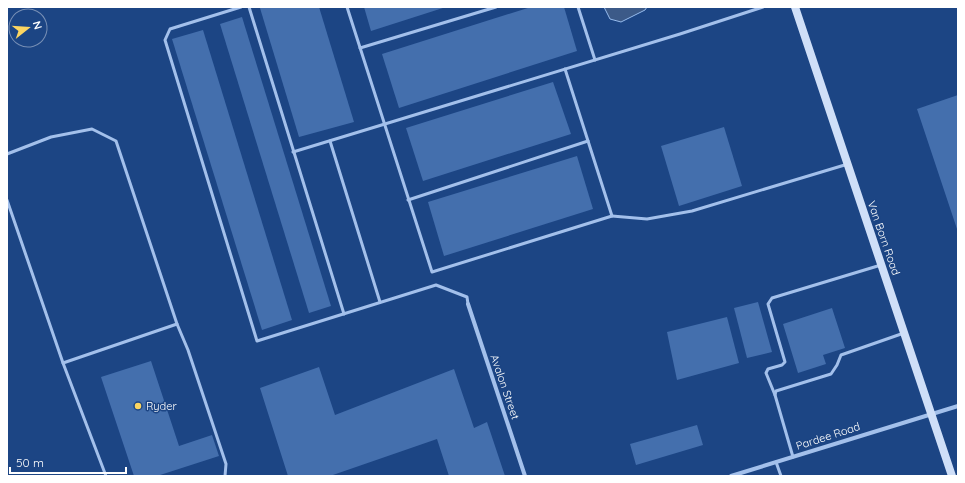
<svg xmlns="http://www.w3.org/2000/svg" width="965" height="483" font-family="Quicksand,sans-serif">
<style>
.water{fill:#3c5a88;stroke:#96bbed}
.building{fill:#446fad}
.lines{fill:none;stroke-linecap:round;stroke-linejoin:round}
.service{stroke:#a3c0eb;stroke-width:3}
.minor{stroke:#a3c0eb;stroke-width:4}
.secondary{stroke:#cfdff8;stroke-width:8}
.poi-dot{fill:#fbd561;stroke:#1c4584;stroke-width:1.5}
.labels{text-anchor:middle;dominant-baseline:central;stroke-width:3;stroke-linejoin:round;paint-order:stroke}
.street-label{font-size:11px;fill:#fff;stroke:#1c4584}
.poi-label{font-size:11px;fill:#fff;stroke:#1c4584;text-anchor:start}
</style>
<rect width="100%" height="100%" fill="#1c4584"/>
<path class="water" d="M604,7H647L645,10L621,22L610,19Z"/>
<g class="building">
<path d="M263,7H319L354,122L299,137L260,8Z"/>
<path d="M364,7H446L371,31Z"/>
<path d="M531,7H564L577,51L399,108L382,54Z"/>
<path d="M242,17L331,306L309,313L220,24Z"/>
<path d="M203,30L292,320L262,330L172,39Z"/>
<path d="M553,82L571,134L423,181L406,128Z"/>
<path d="M958,95V232L917,109Z"/>
<path d="M724,127L742,186L679,206L661,146Z"/>
<path d="M577,156L593,209L444,256L428,202Z"/>
<path d="M758,302L772,352L747,358L734,308Z"/>
<path d="M832,308L845,348L823,355L826,364L798,373L783,324Z"/>
<path d="M727,317L739,363L677,380L667,332Z"/>
<path d="M151,361L179,446L212,435L219,456L157,476H134L101,377Z"/>
<path d="M319,367L335,415L454,369L474,428L487,422L505,476H449L437,439L330,476H288L260,388Z"/>
<path d="M697,425L703,445L636,465L630,444Z"/>
</g>
<g class="lines">
<g class="service">
<path d="M241,7L170,29L165,40L257,341L436,285L467,297L468,304"/>
<path d="M249,7L344,314"/>
<path d="M347,7L432,272L612,216L565,69"/>
<path d="M578,7L595,60"/>
<path d="M360,48L496,7"/>
<path d="M330,141L380,302"/>
<path d="M293,152L680,34L763,7"/>
<path d="M7,154L51,137L92,129L116,141L177,324"/>
<path d="M7,200L63,363"/>
<path d="M408,200L588,141"/>
<path d="M612,216L647,219L692,211L848,164"/>
<path d="M775,395L766,373L768,369L782,365L785,362L768,304L772,298L881,265"/>
<path d="M793,457L775,395L776,391L831,374L837,365L841,355L904,333"/>
<path d="M776,462L781,476"/>
<path d="M106,476L63,363L177,324L188,350L226,464L225,476"/>
</g>
<g class="minor">
<path d="M468,304L525,476"/>
<path d="M731,476L958,406"/>
</g>
<path class="secondary" d="M795,7L952,476"/>
</g>
<circle class="poi-dot" cx="138" cy="406" r="4"/>
<g class="labels">
<g class="street-label">
<text transform="translate(884 238) rotate(71)">Van Born Road</text>
<text transform="translate(505 387) rotate(71)">Avalon Street</text>
<text transform="translate(828 436) rotate(-18)">Pardee Road</text>
</g>
<g class="poi-label">
<text x="146" y="406">Ryder</text>
</g>
</g>
<rect width="965" height="483" fill="none" stroke="#ffffff" stroke-width="16"/>
<g transform="translate(28 28) rotate(73)"><circle r="19" fill="#1c4584" stroke="#778fb5"/>
<path d="M0-3L7 15L0 10L-7 15Z" fill="#fbd561"/>
<text y="-6" font-size="11" font-weight="bold" text-anchor="middle" fill="#ffffff">N</text>
</g>
<path d="M10 467v6h116v-6" fill="none" stroke="#ffffff" stroke-width="2"/>
<text x="16" y="467" font-size="12" fill="#ffffff" stroke="#1c4584" stroke-width="3" paint-order="stroke">50 m</text>
</svg>
